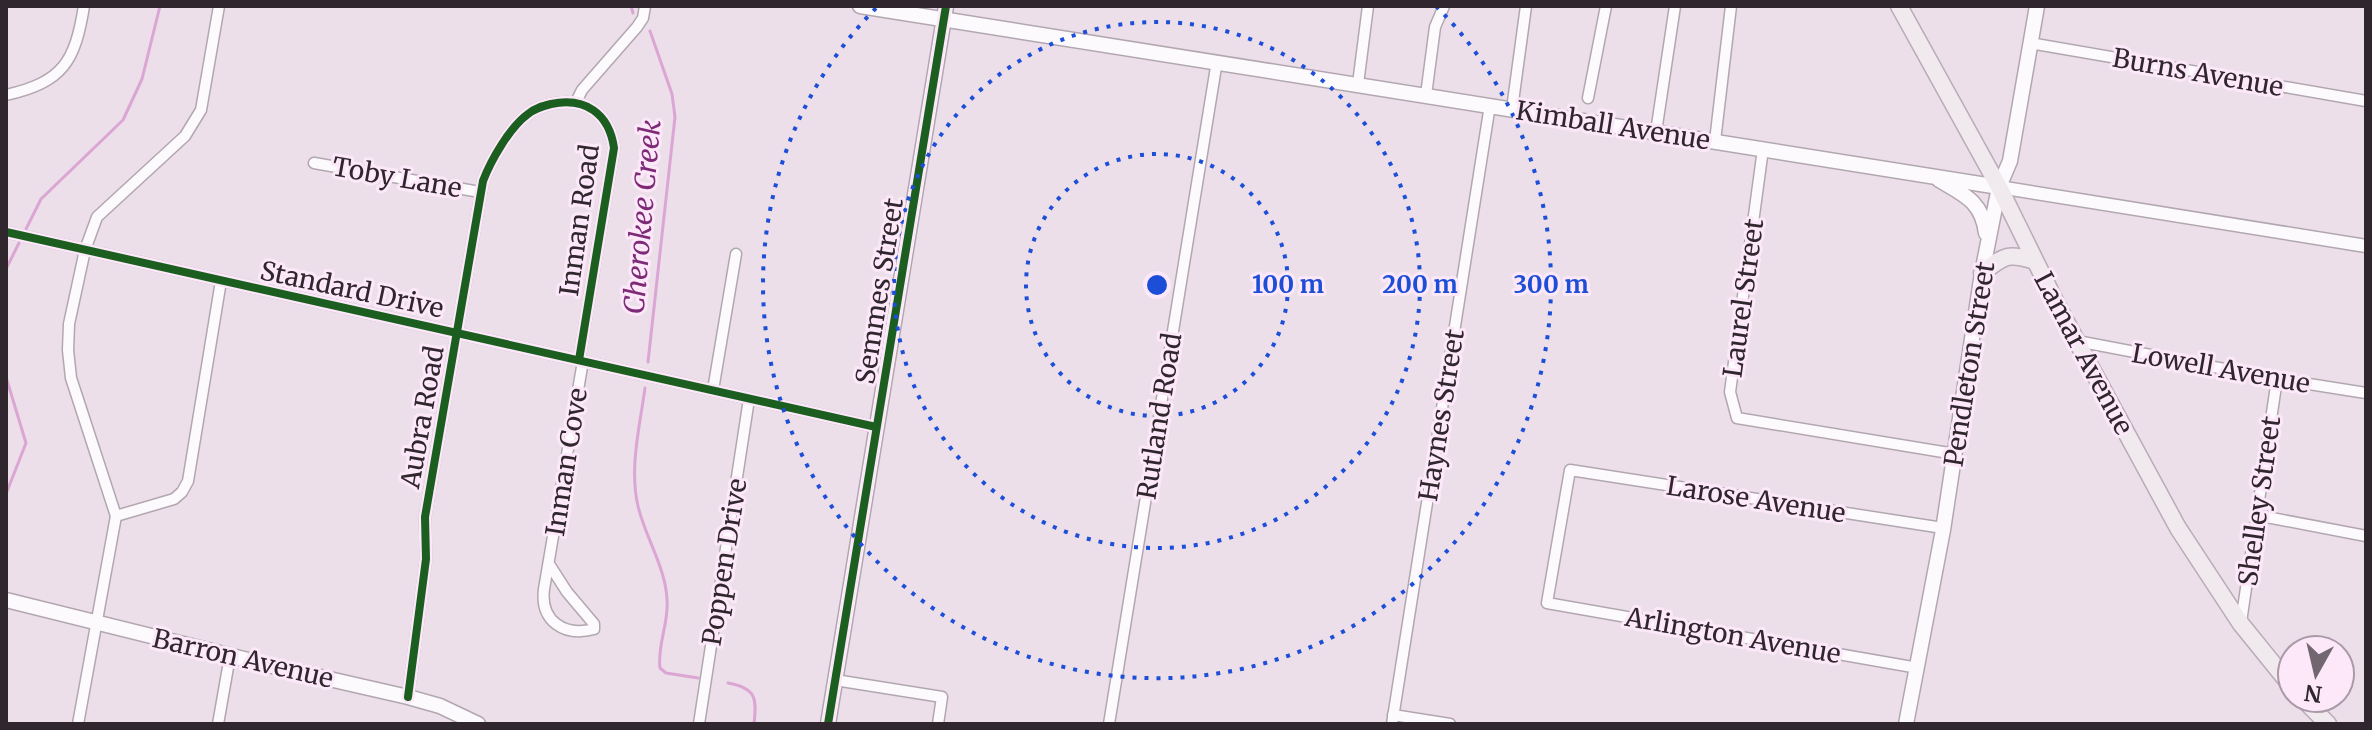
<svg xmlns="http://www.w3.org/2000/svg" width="2372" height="730" font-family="Merriweather,serif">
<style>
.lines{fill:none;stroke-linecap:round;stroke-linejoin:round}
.stream{stroke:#dba6d4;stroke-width:3}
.minor-casing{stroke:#b2a7b0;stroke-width:13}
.tertiary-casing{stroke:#b2a7b0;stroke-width:15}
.secondary-casing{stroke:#b2a7b0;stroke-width:17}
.primary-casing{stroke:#b9abb7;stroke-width:19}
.minor{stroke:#fcfafc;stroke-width:10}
.tertiary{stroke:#fcfafc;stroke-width:12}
.secondary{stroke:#fcfafc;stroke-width:14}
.primary{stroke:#f0eaef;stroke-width:16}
.cycleway-casing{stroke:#fce8f9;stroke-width:13}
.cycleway{stroke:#1b5e20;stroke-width:8}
.ring{fill:none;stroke:#1d4ed8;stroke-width:4;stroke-dasharray:4 8}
.labels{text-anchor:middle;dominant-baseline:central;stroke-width:6;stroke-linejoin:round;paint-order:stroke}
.street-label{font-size:26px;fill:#30262e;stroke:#fce8f9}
.water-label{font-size:28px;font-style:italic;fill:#7e2b77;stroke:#fce8f9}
.centre{fill:#1d4ed8;stroke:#fce8f9;stroke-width:4}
.ring-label{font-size:24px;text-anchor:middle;font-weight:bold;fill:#1d4ed8;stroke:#fce8f9;stroke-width:6;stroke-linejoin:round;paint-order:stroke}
</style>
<rect width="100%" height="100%" fill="#ecdfea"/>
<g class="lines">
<g class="stream">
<path d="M631,6L633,13"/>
<path d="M26,229L41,199L123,120L142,79L160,6"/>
<path d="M6,269L19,243"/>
<path d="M648,362L675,117L672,94L650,31"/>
<path d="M6,377L26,443L6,494"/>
<path d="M645,388C640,425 629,468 638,506C645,537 666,568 667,600C669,623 657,645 660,668L666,673L698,678"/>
<path d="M728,683C756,688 757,698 754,724"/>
</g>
<g class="minor-casing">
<g id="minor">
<path d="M2030,43L2366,101"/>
<path d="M1358,84L1368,6"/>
<path d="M6,95C63,82 75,62 84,6"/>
<path d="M1426,95L1435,27L1444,6"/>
<path d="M1588,98L1606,6"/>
<path d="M576,102L582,90L637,27L643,18L645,6"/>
<path d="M1512,109L1526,6"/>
<path d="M1656,132L1675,6"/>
<path d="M1715,141L1731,6"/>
<path d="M1763,149L1730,392L1737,418L1955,454"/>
<path d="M314,163L480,192"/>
<path d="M6,232L876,427"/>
<path d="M2077,341L2277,379L2366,393"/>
<path d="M713,390L736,254"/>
<path d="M2256,515L2366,536"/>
<path d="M116,516L174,499L182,492L188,481L221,281"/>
<path d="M549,564L567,592L594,624V629C564,637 540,621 544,589L583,361"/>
<path d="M2241,622L2277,379"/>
<path d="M1918,668L1547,603L1570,470L1943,528"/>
<path d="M835,680L942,697L938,724"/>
<path d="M408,697L426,559L425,517L483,181C491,160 510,127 528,114C535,108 543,106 551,104C585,97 609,113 614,148L579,360"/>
<path d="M1393,715L1450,724"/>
<path d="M78,724L116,516L71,378L68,350L69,324L85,250L97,217L185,136L201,110L219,6"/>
<path d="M218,724L230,656"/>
<path d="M699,724L749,399"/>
<path d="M1109,724L1217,61"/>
<path d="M1392,724L1490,105"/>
</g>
</g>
<g class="tertiary-casing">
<path id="tertiary" d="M1999,187L2366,246"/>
</g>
<g class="secondary-casing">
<g id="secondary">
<path d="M860,6L1999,187"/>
<path d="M1939,180C1965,195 1982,202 1986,233"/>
<path d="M6,600L268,665L408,697L440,706L478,724"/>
<path d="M828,724L946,6"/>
<path d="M1906,724L1943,530L1982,273L1999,187L2010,161L2037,6"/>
</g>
</g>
<g class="primary-casing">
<g id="primary">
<path d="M1899,6L1999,187L2057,305L2178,528L2241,624L2292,687"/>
<path d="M1982,273C2004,256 2007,252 2035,261"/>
<path d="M2302,698L2328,724"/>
</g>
</g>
<use href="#minor" class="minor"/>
<use href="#tertiary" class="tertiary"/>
<use href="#secondary" class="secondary"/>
<use href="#primary" class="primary"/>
<g class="cycleway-casing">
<g id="cycleway">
<path d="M6,232L876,427"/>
<path d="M408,697L426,559L425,517L483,181C491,160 510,127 528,114C535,108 543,106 551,104C585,97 609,113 614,148L579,360"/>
<path d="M828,724L946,6"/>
</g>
</g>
<use href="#cycleway" class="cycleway"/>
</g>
<g class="ring">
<circle cx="1157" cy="285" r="131"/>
<circle cx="1157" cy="285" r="263"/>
<path d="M1436 6A394 394 0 1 1 878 6"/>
</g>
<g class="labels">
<g class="street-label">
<text transform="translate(2198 72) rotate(10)">Burns Avenue</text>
<text transform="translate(1613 125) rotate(9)">Kimball Avenue</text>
<text transform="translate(397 177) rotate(10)">Toby Lane</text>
<text transform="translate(579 220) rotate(-82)">Inman Road</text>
<text transform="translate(352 289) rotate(12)">Standard Drive</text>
<text transform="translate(879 291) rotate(-81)">Semmes Street</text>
<text transform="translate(1743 298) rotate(-82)">Laurel Street</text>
<text transform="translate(2084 353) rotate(62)">Lamar Avenue</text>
<text transform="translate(1969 364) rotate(-81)">Pendleton Street</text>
<text transform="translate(2221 368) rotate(10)">Lowell Avenue</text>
<text transform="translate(1441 415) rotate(-81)">Haynes Street</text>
<text transform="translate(1159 416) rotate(-81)">Rutland Road</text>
<text transform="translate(422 417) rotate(-80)">Aubra Road</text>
<text transform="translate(566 462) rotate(-81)">Inman Cove</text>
<text transform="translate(1756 499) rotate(9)">Larose Avenue</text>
<text transform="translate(2259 501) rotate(-82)">Shelley Street</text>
<text transform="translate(724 562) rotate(-81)">Poppen Drive</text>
<text transform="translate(1733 635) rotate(10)">Arlington Avenue</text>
<text transform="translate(243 658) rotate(13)">Barron Avenue</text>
</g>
<g class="water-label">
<text transform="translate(642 217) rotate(-85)">Cherokee Creek</text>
</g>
</g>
<circle cx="1157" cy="285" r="12" class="centre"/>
<g class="ring-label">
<text x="1288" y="293">100 m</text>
<text x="1420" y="293">200 m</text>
<text x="1551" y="293">300 m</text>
</g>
<rect width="2372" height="730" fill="none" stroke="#30262e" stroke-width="16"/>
<g transform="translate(2316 674) rotate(188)"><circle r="38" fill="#fce8f9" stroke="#aa9aa8" stroke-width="2"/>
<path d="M0-6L14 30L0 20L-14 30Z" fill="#726770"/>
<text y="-12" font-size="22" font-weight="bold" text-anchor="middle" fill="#30262e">N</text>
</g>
</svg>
